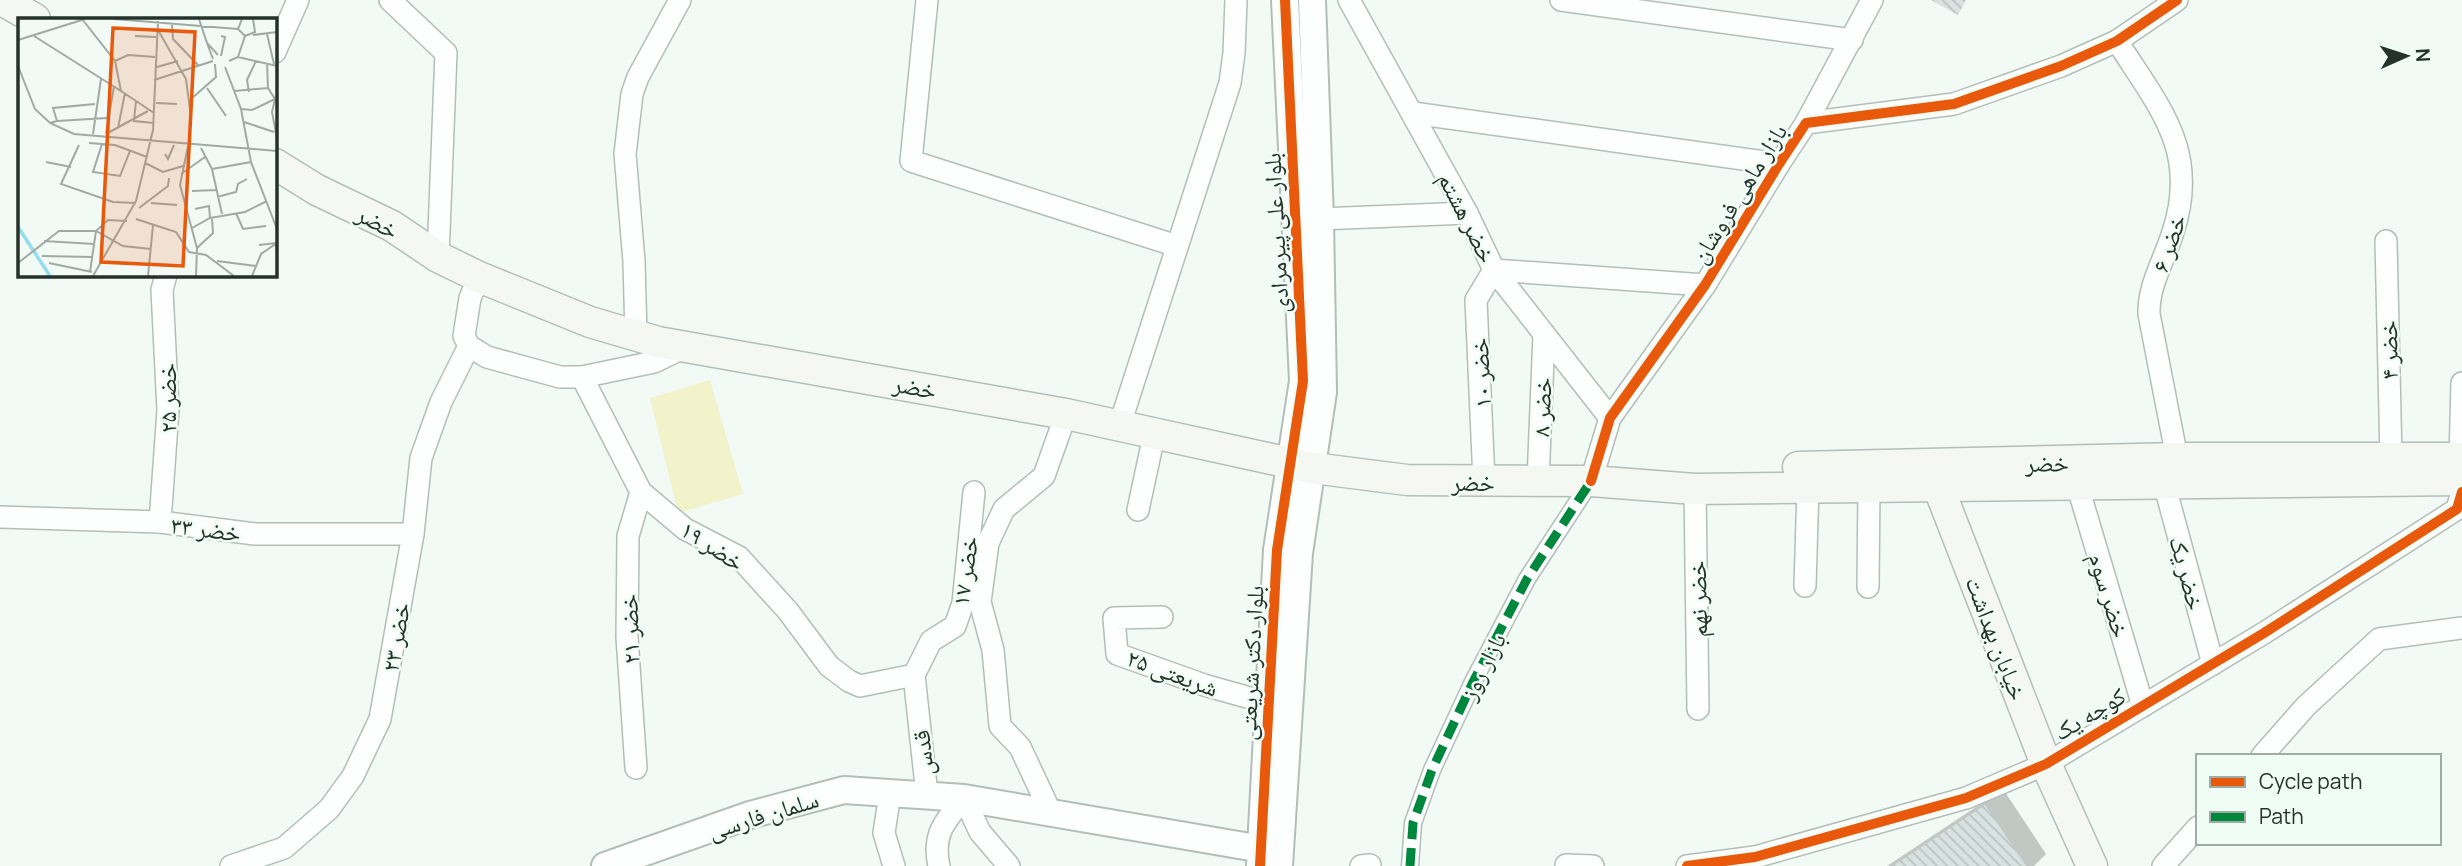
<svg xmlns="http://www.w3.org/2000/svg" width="2462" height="866" font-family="Manrope,'Noto Naskh Arabic',sans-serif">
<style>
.garden{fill:#f2f2cb}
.shadow{fill:#0003}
.building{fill:url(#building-back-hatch)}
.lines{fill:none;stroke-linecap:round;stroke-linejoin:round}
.pedestrian-casing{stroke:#b3beb8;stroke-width:19}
.minor-casing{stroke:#b3beb8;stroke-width:24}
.tertiary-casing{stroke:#b3beb8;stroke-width:30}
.secondary-casing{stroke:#b3beb8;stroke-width:33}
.pedestrian{stroke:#fdfefe;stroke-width:16}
.minor{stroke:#fdfefe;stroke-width:21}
.tertiary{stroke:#fdfefe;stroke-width:26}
.secondary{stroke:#f5f7f3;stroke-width:30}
.quiet{stroke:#00873e;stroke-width:9;stroke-dasharray:18 9;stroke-linecap:butt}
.cycleway-casing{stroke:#effdf5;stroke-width:15}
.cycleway{stroke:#e8590c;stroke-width:10}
.labels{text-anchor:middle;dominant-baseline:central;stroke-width:5;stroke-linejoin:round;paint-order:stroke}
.street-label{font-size:24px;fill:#24322a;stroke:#effdf5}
.inset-river{fill:none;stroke:#94ddef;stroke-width:3.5}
.inset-road{fill:none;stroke:#a0aaa4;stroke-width:2}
.view{fill:#e8590c;fill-opacity:0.15;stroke:#e8590c;stroke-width:3.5}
.inset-edge{fill:none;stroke:#24322a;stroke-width:3.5}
</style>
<defs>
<pattern id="building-back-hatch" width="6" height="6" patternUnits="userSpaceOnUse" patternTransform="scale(1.75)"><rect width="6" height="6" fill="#d8e3e1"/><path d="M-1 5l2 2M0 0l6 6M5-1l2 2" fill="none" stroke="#b9c3c1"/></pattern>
</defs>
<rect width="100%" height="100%" fill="#f2faf6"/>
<path class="garden" d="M710,380L743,494L678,513L650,398Z"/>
<path class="shadow" d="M2003,789L2046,854L2034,866H1887Z"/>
<g class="building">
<path d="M1931,0H1966L1958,15Z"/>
<path d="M1985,805L2026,866H1893Z"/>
</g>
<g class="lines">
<g class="pedestrian-casing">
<path id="pedestrian" d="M1410,866L1413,823L1432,770L1473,682L1527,579L1591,481"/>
</g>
<g class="minor-casing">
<g id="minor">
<path d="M390,0L446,53L438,257"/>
<path d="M927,0L911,161L1177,246"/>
<path d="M1349,0L1467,213L1494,270L1610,418"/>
<path d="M1561,0L1852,40"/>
<path d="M2117,41C2158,106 2200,150 2173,232C2165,259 2148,285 2149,314L2177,458"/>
<path d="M275,52L298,0"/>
<path d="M1413,113L1779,164"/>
<path d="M1806,123L1872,0"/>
<path d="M1320,219L1467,213"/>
<path d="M2386,241L2391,458"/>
<path d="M479,277L470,298L464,336L469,346L487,357L560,377H582L654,362L687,346"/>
<path d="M636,335L634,261L625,154L632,94L638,77L680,0"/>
<path d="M582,377L641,492L685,529L739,557L788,611L829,666L849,681L860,686L914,675"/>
<path d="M1120,424L1230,83L1234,53L1236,0"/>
<path d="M2460,458L2462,383"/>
<path d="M1484,481L1476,300L1494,270L1705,285"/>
<path d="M1538,481L1544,334"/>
<path d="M1591,481L1610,418L1705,285L1779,164L1806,123L1954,104L2061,66L2117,41L2177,0"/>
<path d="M2164,483L2213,664"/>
<path d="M2077,484L2143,706"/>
<path d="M1695,489L1698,709"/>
<path d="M1138,510L1155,431"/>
<path d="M0,517L160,522L255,534H413"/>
<path d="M160,522L168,410L162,290L166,275"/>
<path d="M1805,586L1808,487"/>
<path d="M1868,587L1869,487"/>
<path d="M1162,617L1114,618L1117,654L1204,685L1268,703"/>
<path d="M914,675L931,641L955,626L963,603L974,492"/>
<path d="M914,675L927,795"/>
<path d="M2262,756L2306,706L2379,639L2462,628"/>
<path d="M636,768L627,637L628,536L641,492"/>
<path d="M890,793L884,833L894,866"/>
<path d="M1051,813L1020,747L1000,726L993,650L980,602L988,543L1004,509L1044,476L1066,414"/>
<path d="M1566,865L1593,866"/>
<path d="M231,866L284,848L329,809L353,776L380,719L413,534L421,458L441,402L469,346"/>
<path d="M939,866C932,834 945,821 964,798L980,832L1009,866"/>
<path d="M1361,866L1370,865"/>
<path d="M1687,866L1755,857L1966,798L2046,764L2264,633L2457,509L2462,492"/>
<path d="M2163,866L2198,827"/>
</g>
</g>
<g class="tertiary-casing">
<g id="tertiary">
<path d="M605,866L750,815L844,790L964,798L1262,849"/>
<path d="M1260,866L1277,550L1303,381L1285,0"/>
<path d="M1279,866L1299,553L1323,392L1320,219L1312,0"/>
</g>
</g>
<g class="secondary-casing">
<g id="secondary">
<path d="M2,0L35,19"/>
<path d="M275,164L317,190L392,226L438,257L479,277L590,322L658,342L1066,414L1313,468L1407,480L1591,481L1695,489L2462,480"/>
<path d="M1798,467L2177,458H2462"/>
<path d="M1938,469V486L2046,764L2092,866"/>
</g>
</g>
<use href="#pedestrian" class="pedestrian"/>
<use href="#minor" class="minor"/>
<use href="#tertiary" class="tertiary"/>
<use href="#secondary" class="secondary"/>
<path class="quiet" d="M1410,866L1413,823L1432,770L1473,682L1527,579L1591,481"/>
<g class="cycleway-casing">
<g id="cycleway">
<path d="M1591,481L1610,418L1705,285L1779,164L1806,123L1954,104L2061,66L2117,41L2177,0"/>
<path d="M1260,866L1277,550L1303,381L1285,0"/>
<path d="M1687,866L1755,857L1966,798L2046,764L2264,633L2457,509L2462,492"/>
</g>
</g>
<use href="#cycleway" class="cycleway"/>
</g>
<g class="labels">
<g class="street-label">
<text transform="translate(1738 193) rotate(-58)">بازار ماهی فروشان</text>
<text transform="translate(1468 217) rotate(63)">خضر هشتم</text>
<text transform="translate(378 221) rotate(28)">خضر</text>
<text transform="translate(1275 233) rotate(-93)">بلوار علی پیرمرادی</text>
<text transform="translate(2168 243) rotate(-71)">خضر ۶</text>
<text transform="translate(2388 350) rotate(-91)">خضر ۴</text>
<text transform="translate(1480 373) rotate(-93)">خضر ۱۰</text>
<text transform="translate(915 386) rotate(10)">خضر</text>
<text transform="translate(166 398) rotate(-90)">خضر ۲۵</text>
<text transform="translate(1541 407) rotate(-88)">خضر ۸</text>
<text transform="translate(2047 462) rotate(-1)">خضر</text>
<text x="1473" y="481">خضر</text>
<text transform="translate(206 528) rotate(7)">خضر ۳۳</text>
<text transform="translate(713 545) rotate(33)">خضر ۱۹</text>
<text transform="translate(964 571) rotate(-82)">خضر ۱۷</text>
<text transform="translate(2188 573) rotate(75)">خضر یک</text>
<text transform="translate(2110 595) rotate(73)">خضر سوم</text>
<text transform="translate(1697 599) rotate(-91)">خضر نهم</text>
<text transform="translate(629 629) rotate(-92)">خضر ۲۱</text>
<text transform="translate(395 637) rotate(-80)">خضر ۲۳</text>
<text transform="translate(1997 638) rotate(69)">خیابان بهداشت</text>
<text transform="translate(1250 663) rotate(-87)">بلوار دکتر شریعتی</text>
<text transform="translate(1482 666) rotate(-63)">بازار روز</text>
<text transform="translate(1173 672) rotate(20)">شریعتی ۲۵</text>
<text transform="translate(2089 713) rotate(-31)">کوچه یک</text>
<text transform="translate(922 753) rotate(-96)">قدس</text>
<text transform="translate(763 814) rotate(-17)">سلمان فارسی</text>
</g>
</g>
<g transform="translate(18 18)">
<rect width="259" height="259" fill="#f2faf6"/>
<path class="inset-river" d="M0,209L32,258"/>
<path class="inset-road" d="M64,1L97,43L103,73L136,95M96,1L220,11M181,1L189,25M224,1L220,11L227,18L237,14L235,1M154,7L155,21L180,47M140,12L168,61L173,99M249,16L256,46M235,17L259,14M16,18L103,73M117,18L138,19M0,22L67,1M203,38L207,19L203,18M220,39L259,48M195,41L189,25L200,37M97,43L110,37L137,39M211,43L220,39L227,18M249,45L250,70L257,81L254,94L259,121M0,48L17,91L32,105L56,116L259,133M139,49L160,43M207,49L223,91L233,144L259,211M136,62L195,43M189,70L208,98M216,73L250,70M231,74L229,62L238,43M173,81L198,59L197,46M118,83L116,103L136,105M138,85L159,86M223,91L234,92L259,80M39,103L89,100M226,104L256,114M32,105L39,103L35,90L77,86M100,110L107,75M75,116L83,61M88,116L96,68M88,116L130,93M71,125L97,127L129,139M84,126L75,154L102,158L112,133M61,127L43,166L95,184L118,185M170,128L162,167L179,230L178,258M183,130L194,151L204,196M147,136L150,141L156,127M28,144L53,149M127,145L145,154L165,148M194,151L233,144M163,156L187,139M174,173L198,172M199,179L218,174L220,166L229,161M133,185L159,187M121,190L150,168L151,160M177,191L191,188L192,200M218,195L225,211L248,208M118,201L158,214L171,234L188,237L216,258M174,210L192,200L227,194L249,183M26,223L76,226M241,227L258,225L259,234M179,230L195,215L194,201M24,238L74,239M199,243L238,248M0,245L41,213H78L105,228L133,231M31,245L74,254M72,254L78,213L90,202L109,203M75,258L118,183L135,112L140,3M130,258L135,207M234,258L243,236L259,225"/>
<path class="view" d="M95,10L177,14L165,248L83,244Z"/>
<rect width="259" height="259" class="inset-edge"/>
</g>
<rect x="2196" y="754" width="245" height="91" fill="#effdf5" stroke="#9eaca4" stroke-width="2"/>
<rect x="2210" y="777" width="35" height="10" fill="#e8590c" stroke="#9eaca4" stroke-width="2"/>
<text x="2259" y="789" font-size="21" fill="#24322a">Cycle path</text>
<rect x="2210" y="812" width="35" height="10" fill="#00873e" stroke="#9eaca4" stroke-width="2"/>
<text x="2259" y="824" font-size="21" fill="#24322a">Path</text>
<g transform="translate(2406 56) rotate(87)" stroke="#effdf5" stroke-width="5" paint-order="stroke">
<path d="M0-5L12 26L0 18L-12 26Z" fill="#24322a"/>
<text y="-10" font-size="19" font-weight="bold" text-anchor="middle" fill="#24322a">N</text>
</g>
</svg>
